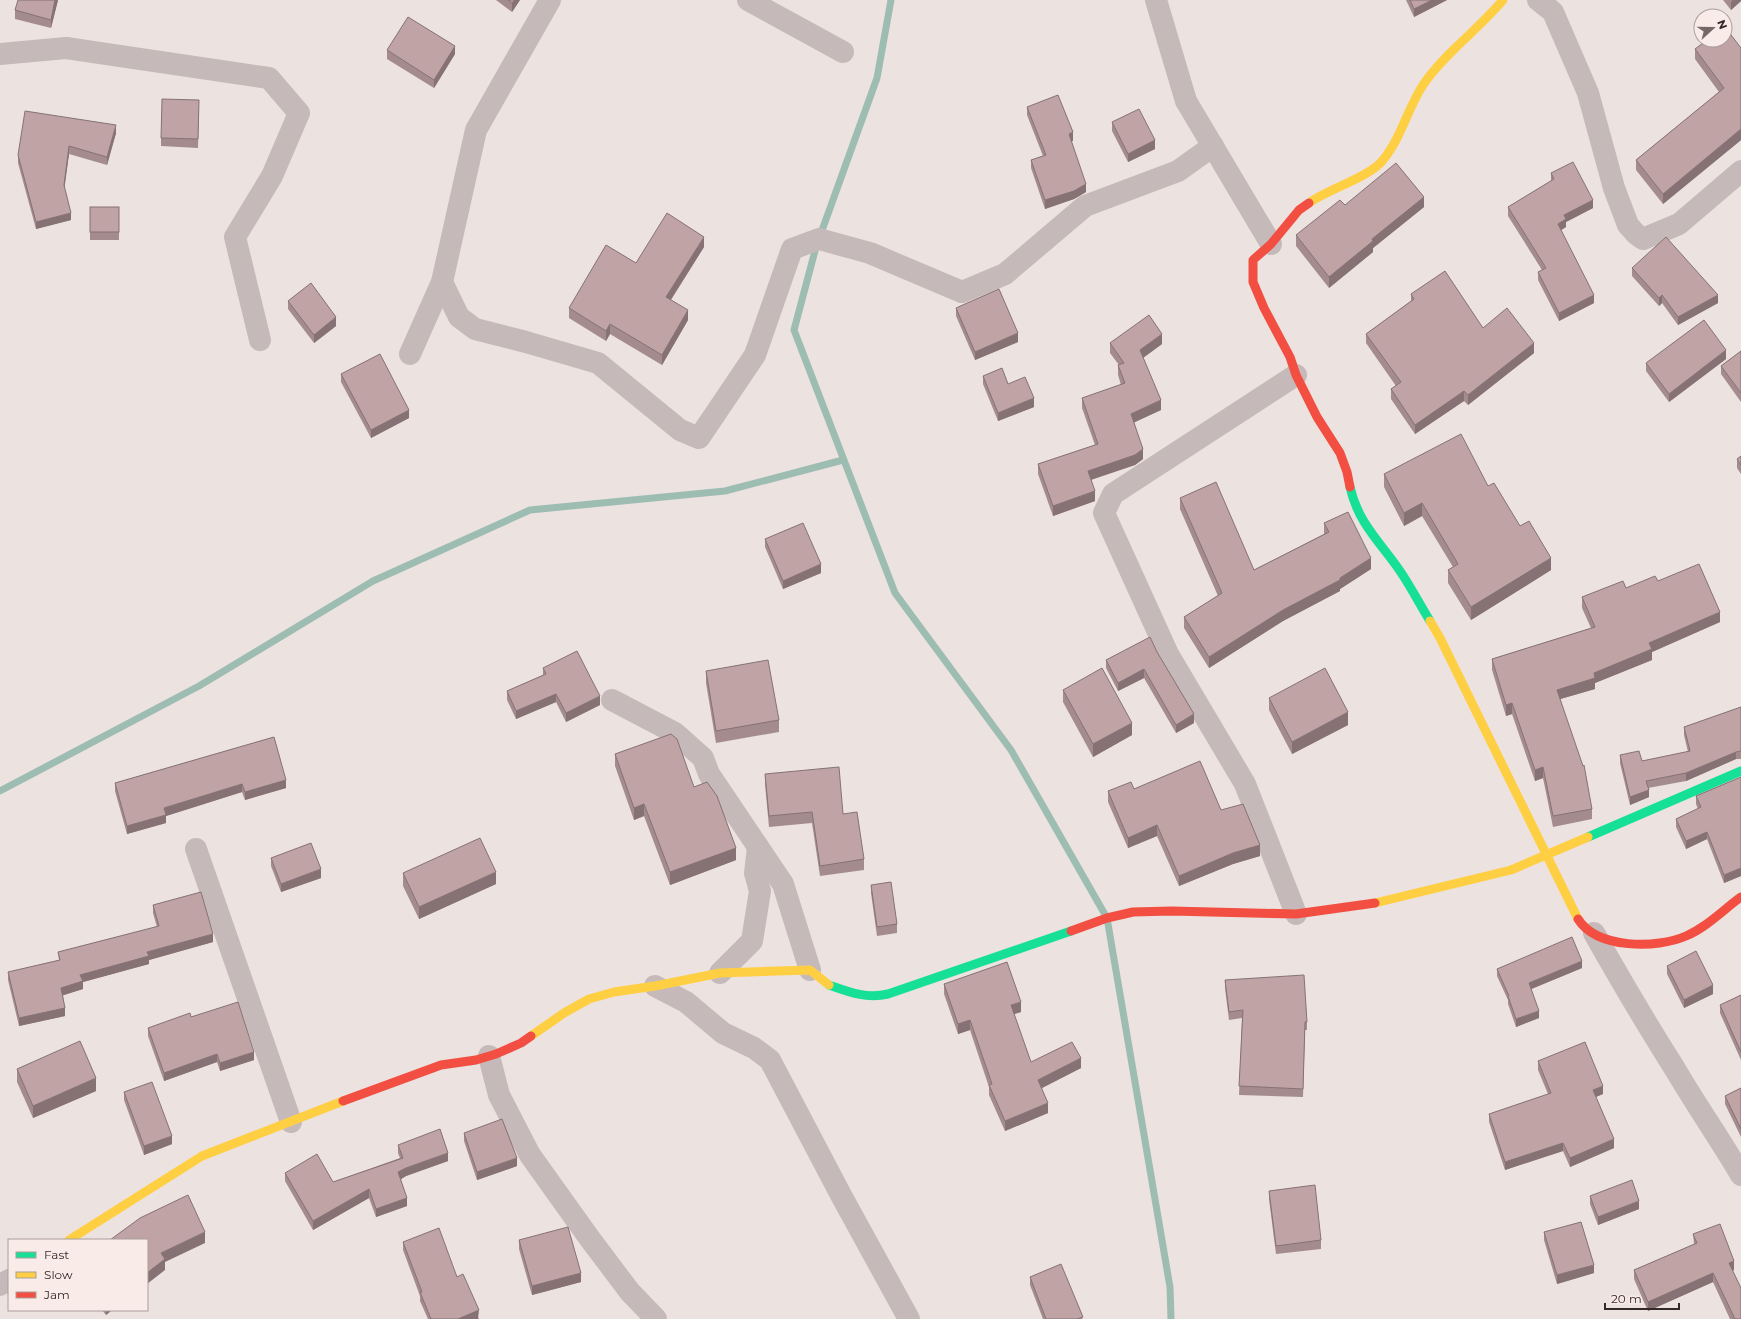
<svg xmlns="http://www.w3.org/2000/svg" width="1741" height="1319" font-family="Montserrat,sans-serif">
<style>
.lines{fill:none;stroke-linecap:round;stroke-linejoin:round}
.stream{stroke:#9dbdb2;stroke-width:7}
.street{stroke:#c5bab9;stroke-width:22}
.fast{stroke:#16e098;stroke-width:9}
.slow{stroke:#ffcf43;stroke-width:9}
.jam{stroke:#f24e42;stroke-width:9}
.wall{fill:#a48c8e}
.shaded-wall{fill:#867274}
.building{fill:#bfa3a5;stroke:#867274}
</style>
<rect width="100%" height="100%" fill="#ece2e0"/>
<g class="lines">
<g class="stream">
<path d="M891,0L877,78L816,247L794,330L895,593L1011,750L1107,918L1170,1287L1171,1319"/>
<path d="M0,791L199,686L373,581L530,510L725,491L843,460"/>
</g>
<g class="street">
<path d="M748,0L843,52"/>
<path d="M1156,0L1186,101L1271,244"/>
<path d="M1538,0L1553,12L1588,93L1614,188L1628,225L1636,234L1643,239L1679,224L1741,171"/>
<path d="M0,54L66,48L269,78L299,113L272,176L235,237L260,340"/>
<path d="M442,282L459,317L475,329L526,342L598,363L680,430L699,438L755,355L792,249L819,239L870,253L962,292L1005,274L1085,206L1178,171L1213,146"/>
<path d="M410,354L442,282L476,130L550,0"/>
<path d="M612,700L675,733L703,758L709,774L783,884L810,970"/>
<path d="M196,849L291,1122"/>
<path d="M1296,914L1245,784L1168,654L1104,513L1113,494L1296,375"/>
<path d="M1594,933C1620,979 1647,1025 1675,1069C1696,1105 1720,1139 1741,1175"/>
<path d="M720,973L752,941L760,891L755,873L758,847"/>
<path d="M655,986L686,1002L723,1033L754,1048L770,1060L842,1197L909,1319"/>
<path d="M489,1056L499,1095L530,1155L590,1239L630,1292L656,1319"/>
<path d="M0,1285L9,1280"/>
</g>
<g class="fast">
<path d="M1350,487C1358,523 1380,542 1400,571C1411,587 1420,605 1430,621"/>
<path d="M1588,837L1741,771"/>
<path d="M829,985C849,992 866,999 888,994L1071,931"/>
</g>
<g class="slow">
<path d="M1309,203C1328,189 1370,177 1383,160C1402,137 1408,106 1425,82C1447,51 1479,29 1503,0"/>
<path d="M1430,621L1440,638L1578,919"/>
<path d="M1375,903L1511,870L1588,837"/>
<path d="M531,1036L564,1013L589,999L614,992L655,986L720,973L810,970L829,985"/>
<path d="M69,1240L202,1156L343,1101"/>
</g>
<g class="jam">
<path d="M1309,203L1299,210L1271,244L1253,260V282L1264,308L1290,357L1296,375L1317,417L1340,453L1347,472L1350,487"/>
<path d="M1578,919C1597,949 1657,949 1686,936C1707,927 1723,910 1741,897"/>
<path d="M1071,931L1107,918L1133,912L1171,911L1296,914L1375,903"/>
<path d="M343,1101L441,1065L476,1060L496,1054L521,1043L531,1036"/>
</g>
</g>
<g class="wall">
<path d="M58,0L51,28L15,19V10Z"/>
<path d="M496,0H520L512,12Z"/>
<path d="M1406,0H1447L1414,17Z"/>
<path d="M1723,0H1741V1L1731,10Z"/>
<path d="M1741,48V140L1663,204L1636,170V160L1719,92L1695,59V49Z"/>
<path d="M387,50L455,54L434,88L387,59Z"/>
<path d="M1027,107L1073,141H1071L1086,192L1074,199L1045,209L1031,168V160L1043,156L1027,115Z"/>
<path d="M199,109L198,148L161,146V138Z"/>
<path d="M1112,122L1155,149L1128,162L1112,131Z"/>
<path d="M116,133L107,165L69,154L64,187L71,220L36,229L18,163V155Z"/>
<path d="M1551,173L1593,208L1566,222V227L1561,230L1594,303L1559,321L1538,280V272L1542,270L1508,216V207L1551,181Z"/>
<path d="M1345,205L1424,207L1373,248V252L1329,288L1296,246V235Z"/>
<rect x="90" y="207" width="29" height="33"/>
<path d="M704,247L671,300L688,320L662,365L610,334L606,341L569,318V308L636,263Z"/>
<path d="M1632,268L1718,303L1678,325L1662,303L1659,306L1632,276Z"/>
<path d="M1411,294L1534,353L1468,405L1464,401L1415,434L1391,399V389L1396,386L1366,343V334L1411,301Z"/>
<path d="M288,301L336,326L314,343L288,309Z"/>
<path d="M956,308L1018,342L975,360L956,316Z"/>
<path d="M1110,343L1162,344L1143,358L1161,410L1134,422L1143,459L1135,465L1091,479L1095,501L1053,516L1038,474V464L1095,445L1082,408V398L1121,385L1118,375V365H1119L1110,353Z"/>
<path d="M1741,351V402L1721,374V366Z"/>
<path d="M1726,359L1669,402L1646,371V363Z"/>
<path d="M341,374L409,418L371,438L341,382Z"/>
<path d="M983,376L1008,384L1034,407L998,421L983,384Z"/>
<path d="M1741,456V474L1737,468V459Z"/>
<path d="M1384,474L1488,486L1520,526L1551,570L1471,620L1448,583V570L1453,567L1422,516L1404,526L1384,487Z"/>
<path d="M1180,498L1254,570L1324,534V523L1371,569L1340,589V591L1283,621L1209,668L1184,628V617L1218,596L1180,509Z"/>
<path d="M765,539L821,573L783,589L765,547Z"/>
<path d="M1658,581L1720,622L1652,652V660L1595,683V689L1560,699L1592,809V819L1553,827L1543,778L1535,781L1512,714L1506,716L1492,670V659L1591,628L1582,608V597L1626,588Z"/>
<path d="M1157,652L1194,723L1176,733L1144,678L1118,691L1106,668V660Z"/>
<path d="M543,668L600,705L566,722L556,702L516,719L507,700V691L543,675Z"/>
<path d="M706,671L779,720V732L716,743L706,683Z"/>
<path d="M1063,690L1132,735L1093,757L1063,702Z"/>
<path d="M1269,698L1348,725L1292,754L1269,710Z"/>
<path d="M1741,707V759H1736L1686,781L1648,788L1649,797L1630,805L1620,763V755L1642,761L1688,752L1684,735V727Z"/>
<path d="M274,737L286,788L245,800L242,792L166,816V823L127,834L115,791V783Z"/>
<path d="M615,754L694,787L736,860L670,885L644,816L634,820L615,766Z"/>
<path d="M765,774L843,814L864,859V870L820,876L812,823L769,827L765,784Z"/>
<path d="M1741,777V876L1724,883L1707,839L1686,849L1676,827V819L1698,809L1696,804V796Z"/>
<path d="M1134,789L1221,810L1260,856L1233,864L1179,886L1157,836L1128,848L1108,802V791Z"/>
<path d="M271,858L321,878L281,892L271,866Z"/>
<path d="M403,873L496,884L419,919L403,886Z"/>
<path d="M871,885L897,924V933L877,936L871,893Z"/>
<path d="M153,905L213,942L149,960V964L83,982V989L63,995L65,1016L19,1026L8,980V972L59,960L58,952L157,927L153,913Z"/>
<path d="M1667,966L1713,994L1684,1008L1667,974Z"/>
<path d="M1582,968L1531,989L1539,1018L1516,1027L1508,1004V1000L1497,976V969Z"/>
<path d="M1225,980L1307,1022V1030H1305L1303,1097L1239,1095L1242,1018L1229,1020L1225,988Z"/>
<path d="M944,984L1021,1012L1014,1014L1031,1062L1081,1068L1042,1088L1048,1113L1005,1131L989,1095V1087L970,1030L958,1034L944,994Z"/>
<path d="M1741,995V1060L1720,1013V1005Z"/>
<path d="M191,1017L254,1060L220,1071L217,1062L164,1081L148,1036V1028Z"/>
<path d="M1538,1061L1603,1094L1596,1097L1614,1148L1570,1167L1563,1151L1505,1170L1489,1122V1114L1548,1094L1538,1070Z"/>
<path d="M17,1069L96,1091L33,1118L17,1082Z"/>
<path d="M1741,1088V1137L1725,1104V1096Z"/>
<path d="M124,1092L172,1144L144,1155L124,1100Z"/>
<path d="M464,1133L517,1166L477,1180L464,1141Z"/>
<path d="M398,1145L448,1161L406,1176L401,1179L407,1206L376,1217L369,1198L313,1230L285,1181V1173L333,1182L400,1158L398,1153Z"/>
<path d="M1269,1191L1321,1240V1249L1276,1254L1269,1199Z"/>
<path d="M1590,1196L1639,1209L1598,1225L1590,1204Z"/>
<path d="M1544,1232L1594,1273L1557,1284L1544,1240Z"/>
<path d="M1693,1234L1734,1270L1732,1271L1741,1319H1730L1713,1282L1648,1311L1634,1279V1270L1694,1244Z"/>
<path d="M519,1240L581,1282L532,1295L519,1249Z"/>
<path d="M403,1242L457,1277L479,1319H428L420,1301V1296L403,1250Z"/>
<path d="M1030,1277L1083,1319H1043L1030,1285Z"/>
<path d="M102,1310H112L106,1315Z"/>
</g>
<g class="shaded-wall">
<path d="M55,0H58L51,28V20Z"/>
<path d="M515,0H520L512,12V3Z"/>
<path d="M1432,0H1447L1414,17V9Z"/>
<path d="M1733,0H1741V1L1731,10V2Z"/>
<path d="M455,46V54L434,88V80Z"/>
<path d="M116,125V133L107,165V157Z"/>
<path d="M1741,129V140L1663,204V194Z"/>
<path d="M1073,132V141L1069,142V134Z"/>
<path d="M1155,140V149L1128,162V154Z"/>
<path d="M69,146V154L64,192V185Z"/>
<path d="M1086,184V192L1074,199L1045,209V200Z"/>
<path d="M1424,197V207L1373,248V252L1329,288V277L1372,239Z"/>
<path d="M1593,200V208L1566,222V227L1558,232V224L1564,215Z"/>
<path d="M71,213V220L36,229V222Z"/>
<path d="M704,237V247L666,307V297Z"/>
<path d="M1594,295V303L1559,321V313Z"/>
<path d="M1662,295V303L1659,306V298Z"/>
<path d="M1718,295V303L1678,325V317Z"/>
<path d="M688,310V320L662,365V355Z"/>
<path d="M336,317V326L314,343V335Z"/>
<path d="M610,324V334L606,341V331Z"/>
<path d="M1018,333V342L975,360V352Z"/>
<path d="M1162,334V344L1140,360V350Z"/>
<path d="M1534,343V353L1468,405V395Z"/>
<path d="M1726,350V359L1669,402V394Z"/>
<path d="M1464,391V401L1415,434V425Z"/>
<path d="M1034,398V407L998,421V413Z"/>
<path d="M1161,400V410L1131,424V414Z"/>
<path d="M409,410V418L371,438V430Z"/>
<path d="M1143,449V459L1135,465L1088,481V471Z"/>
<path d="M1095,491V501L1053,516V506Z"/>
<path d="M1422,503V516L1404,526V513Z"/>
<path d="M1371,558V569L1340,589V591L1283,621L1209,668V657L1283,610L1340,578Z"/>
<path d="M1551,558V570L1471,620V607Z"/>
<path d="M821,564V573L783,589V581Z"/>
<path d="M1720,612V622L1652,652V660L1595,683V689L1557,700V690L1594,673L1649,643Z"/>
<path d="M1144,669V678L1118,691V683Z"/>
<path d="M556,694V702L516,719V711Z"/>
<path d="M600,696V705L566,722V713Z"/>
<path d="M1512,703V714L1506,716V705Z"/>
<path d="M1348,712V725L1292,754V742Z"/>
<path d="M1194,714V723L1176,733V725Z"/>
<path d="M1132,723V735L1093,757V744Z"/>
<path d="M1736,752V759L1686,781V773Z"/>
<path d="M1543,767V778L1535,781V770Z"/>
<path d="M286,780V788L245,800V792Z"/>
<path d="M242,784V792L166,816V823L127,834V826L164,808Z"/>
<path d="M1649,790V797L1630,805V797Z"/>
<path d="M644,804V816L634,820V808Z"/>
<path d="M1157,825V836L1128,848V838Z"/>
<path d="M1707,832V839L1686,849V841Z"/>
<path d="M1260,845V856L1233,864L1179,886V876L1233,853Z"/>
<path d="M736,848V860L670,885V872Z"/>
<path d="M1741,868V876L1724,883V875Z"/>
<path d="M321,869V878L281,892V884Z"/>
<path d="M496,872V884L419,919V907Z"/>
<path d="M213,934V942L149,960V964L83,982V989L61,996V988L80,975L147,952Z"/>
<path d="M1582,961V968L1529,990V983Z"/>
<path d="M1713,985V994L1684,1008V1000Z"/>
<path d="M1021,1002V1012L1011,1015V1005Z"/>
<path d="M65,1008V1016L19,1026V1018Z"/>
<path d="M1539,1011V1018L1516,1027V1019Z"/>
<path d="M970,1020V1030L958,1034V1024Z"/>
<path d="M254,1052V1060L220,1071V1063Z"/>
<path d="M217,1054V1062L164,1081V1073Z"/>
<path d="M1081,1058V1068L1038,1090V1080Z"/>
<path d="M96,1078V1091L33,1118V1106Z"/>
<path d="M1603,1086V1094L1593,1098V1090Z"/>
<path d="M1048,1103V1113L1005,1131V1121Z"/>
<path d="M172,1136V1144L144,1155V1146Z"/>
<path d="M1614,1139V1148L1570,1167V1158Z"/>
<path d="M1563,1143V1151L1505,1170V1162Z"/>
<path d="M448,1153V1161L406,1176L398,1181V1172L406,1168Z"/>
<path d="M517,1158V1166L477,1180V1172Z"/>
<path d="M369,1189V1198L313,1230V1221Z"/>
<path d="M407,1198V1206L376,1217V1209Z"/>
<path d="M1639,1201V1209L1598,1225V1217Z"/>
<path d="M205,1232V1243L165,1262V1270L147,1284V1273L161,1253Z"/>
<path d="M1734,1261V1270L1729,1272V1263Z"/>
<path d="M1594,1265V1273L1557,1284V1275Z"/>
<path d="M581,1273V1282L532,1295V1286Z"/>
<path d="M1713,1273V1282L1648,1311V1302Z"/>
<path d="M106,1310H112L106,1315Z"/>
<path d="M479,1310L478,1319H458Z"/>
</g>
<g class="building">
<path d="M18,0H55L51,20L15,10Z"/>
<path d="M508,0H515L512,3Z"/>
<path d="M1410,0H1432L1414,9Z"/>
<path d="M408,17L455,46L434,80L387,50Z"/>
<path d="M1725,27L1741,48V129L1663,194L1636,160L1724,88L1695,49L1707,40H1725Z"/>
<path d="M1058,95L1073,132L1069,134L1086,184L1074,191L1045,200L1031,160L1046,155L1027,107Z"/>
<path d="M162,99L199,100L198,139L161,138Z"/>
<path d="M1139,109L1155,140L1128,154L1112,122Z"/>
<path d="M25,111L116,125L107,157L69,146L64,185L71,213L36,222L18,155Z"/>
<path d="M1573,162L1593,200L1564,215L1566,219L1558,224L1594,295L1559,313L1538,272L1546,268L1508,207L1554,179L1551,173Z"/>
<path d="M1396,163L1424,197L1372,239L1373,241L1329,277L1296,235L1340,200L1345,205Z"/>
<rect x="90" y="207" width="29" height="25"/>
<path d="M667,213L704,237L666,297L688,310L662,355L610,324L606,331L569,308L606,245L636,263Z"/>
<path d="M1666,237L1718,295L1678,317L1662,295L1659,298L1632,268Z"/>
<path d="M1445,271L1483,328L1507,308L1534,343L1468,395L1464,391L1415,425L1391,389L1401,382L1366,334L1414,299L1411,294Z"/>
<path d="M311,283L336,317L314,335L288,301Z"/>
<path d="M999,289L1018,333L975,352L956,308Z"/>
<path d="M1149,315L1162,334L1140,350L1161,400L1131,414L1143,449L1135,455L1088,471L1095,491L1053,506L1038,464L1098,444L1082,398L1125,383L1118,365L1124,363L1110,343Z"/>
<path d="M1704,320L1726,350L1669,394L1646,363Z"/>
<path d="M1741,351V393L1721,366Z"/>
<path d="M380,354L409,410L371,430L341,374Z"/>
<path d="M1002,368L1008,384L1025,377L1034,398L998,413L983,376Z"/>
<path d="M1461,434L1488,486L1494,483L1520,526L1529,521L1551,558L1471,607L1448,570L1458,564L1422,503L1404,513L1384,474Z"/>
<path d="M1741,456V465L1737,459Z"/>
<path d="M1216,482L1254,570L1329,532L1324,523L1348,512L1371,558L1340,578V580L1283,610L1209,657L1184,617L1222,593L1180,498Z"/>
<path d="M803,523L821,564L783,581L765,539Z"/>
<path d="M1699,564L1720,612L1649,643L1652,649L1594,673L1595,678L1557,690L1583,766L1584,765L1592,809L1553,816L1543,767L1535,770L1512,703L1506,705L1492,659L1595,627L1582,597L1623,581L1626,588L1655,576L1658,581Z"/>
<path d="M1150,637L1157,652L1194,714L1176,725L1144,669L1118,683L1106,660Z"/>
<path d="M577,651L600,696L566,713L556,694L516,711L507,691L546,674L543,668Z"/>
<path d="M768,660L779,720L716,731L706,671Z"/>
<path d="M1102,668L1132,723L1093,744L1063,690Z"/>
<path d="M1325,668L1348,712L1292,742L1269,698Z"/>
<path d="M1741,707V751L1736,752L1686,773L1646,781L1649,790L1630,797L1620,755L1639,751L1642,761L1690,751L1684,727Z"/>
<path d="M671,734L677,739L694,787L707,782L717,796L736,848L670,872L644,804L634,808L615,754Z"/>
<path d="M274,737L286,780L245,792L242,784L164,808L166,815L127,826L115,783Z"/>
<path d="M1200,761L1221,810L1243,804L1260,845L1233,853L1179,876L1157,825L1128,838L1108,791L1131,782L1134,789Z"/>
<path d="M839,767L843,814L857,812L864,859L820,866L812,812L769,816L765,774Z"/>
<path d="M1741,777V868L1724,875L1707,832L1686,841L1676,819L1701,807L1696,796Z"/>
<path d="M480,838L496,872L419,907L403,873Z"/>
<path d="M311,843L321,869L281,884L271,858Z"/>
<path d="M891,882L897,924L877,927L871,885Z"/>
<path d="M201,892L213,934L147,952L149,956L80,975L83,981L61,988L65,1008L19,1018L8,972L60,960L58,952L159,926L153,905Z"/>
<path d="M1572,937L1582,961L1529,983L1539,1011L1516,1019L1508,996H1509L1497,969Z"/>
<path d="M1696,951L1713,985L1684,1000L1667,966Z"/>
<path d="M1007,962L1021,1002L1011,1005L1031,1062L1072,1042L1081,1058L1038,1080L1048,1103L1005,1121L989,1085L992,1084L970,1020L958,1024L944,984Z"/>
<path d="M1304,975L1307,1022H1305L1303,1089L1239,1086L1243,1010L1229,1012L1225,980Z"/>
<path d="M1741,995V1052L1720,1005Z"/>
<path d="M238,1002L254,1052L220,1063L217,1054L164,1073L148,1028L190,1013L191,1017Z"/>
<path d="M80,1041L96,1078L33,1106L17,1069Z"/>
<path d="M1585,1042L1603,1086L1593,1090L1614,1139L1570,1158L1563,1143L1505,1162L1489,1114L1551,1093L1538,1061Z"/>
<path d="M152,1082L172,1136L144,1146L124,1092Z"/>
<path d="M1741,1088V1129L1725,1096Z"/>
<path d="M502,1119L517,1158L477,1172L464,1133Z"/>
<path d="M440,1129L448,1153L406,1168L398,1172L407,1198L376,1209L369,1189L313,1221L285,1173L317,1154L333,1182L403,1158L398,1145Z"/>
<path d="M1632,1180L1639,1201L1598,1217L1590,1196Z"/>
<path d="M1315,1185L1321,1240L1276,1246L1269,1191Z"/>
<path d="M188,1195L205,1232L161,1253L165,1259L147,1273V1240H110L140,1218Z"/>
<path d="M1581,1222L1594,1265L1557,1275L1544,1232Z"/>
<path d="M1720,1224L1734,1261L1729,1263L1741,1288V1319H1735L1713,1273L1648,1302L1634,1270L1697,1243L1693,1234Z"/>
<path d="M568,1227L581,1273L532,1286L519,1240Z"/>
<path d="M439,1228L457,1277L463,1274L479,1310L458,1319H431L420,1292H422L403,1242Z"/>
<path d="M1061,1264L1083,1317L1077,1319H1046L1030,1277Z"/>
</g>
<rect x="8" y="1239" width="140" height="72" fill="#f9ebe7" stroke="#ab9d9b"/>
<rect x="16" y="1252" width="20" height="6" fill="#16e098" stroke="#ab9d9b"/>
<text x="44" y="1259" font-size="12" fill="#352828">Fast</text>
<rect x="16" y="1272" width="20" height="6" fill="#ffcf43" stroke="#ab9d9b"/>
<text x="44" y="1279" font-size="12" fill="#352828">Slow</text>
<rect x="16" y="1292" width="20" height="6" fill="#f24e42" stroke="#ab9d9b"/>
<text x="44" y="1299" font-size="12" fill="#352828">Jam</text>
<g transform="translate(1713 28) rotate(69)"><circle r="19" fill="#f9ebe7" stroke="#ab9d9b"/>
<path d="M0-3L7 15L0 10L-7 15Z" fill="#756968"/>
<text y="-6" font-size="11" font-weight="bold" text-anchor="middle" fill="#352828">N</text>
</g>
<path d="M1605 1303v6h74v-6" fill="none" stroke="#352828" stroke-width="2"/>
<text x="1611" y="1303" font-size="12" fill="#352828" stroke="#f9ebe7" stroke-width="3" paint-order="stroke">20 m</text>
</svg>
